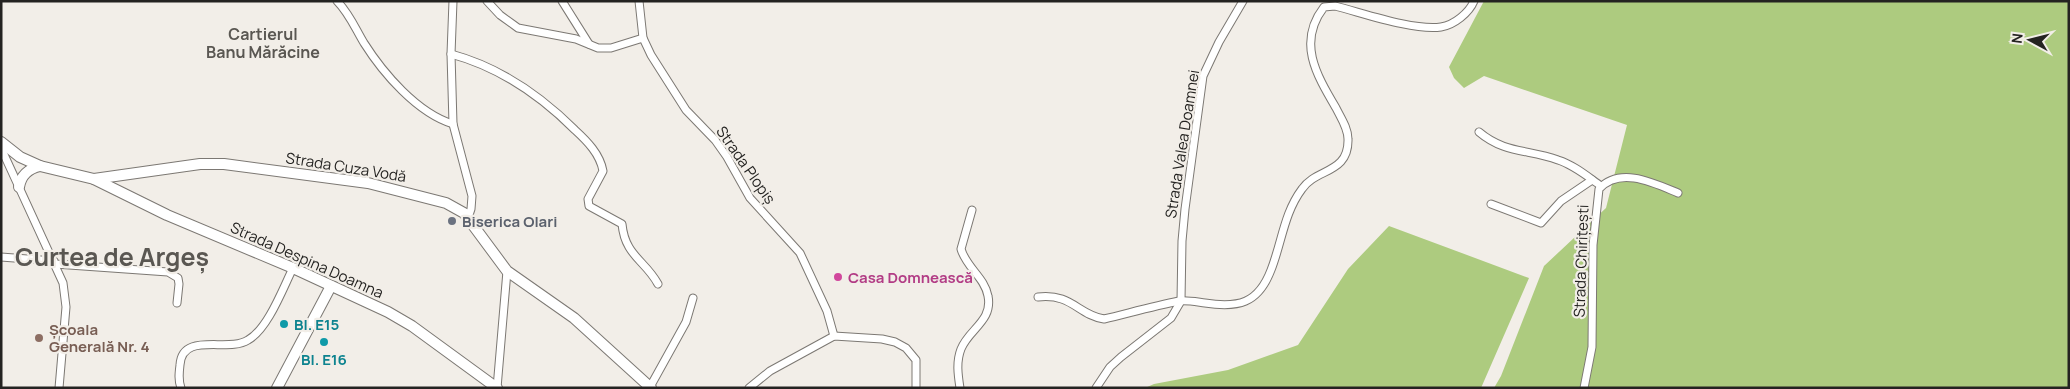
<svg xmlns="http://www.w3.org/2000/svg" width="2070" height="389" font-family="Manrope,sans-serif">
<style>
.green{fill:#adcb7f}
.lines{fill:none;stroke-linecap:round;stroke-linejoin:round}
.street-casing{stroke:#7c7873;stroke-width:9}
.secondary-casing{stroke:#7c7873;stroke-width:12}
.street{stroke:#fff;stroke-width:7}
.secondary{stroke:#fff;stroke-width:10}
.worship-dot{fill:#6b7280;stroke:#f2eee8;stroke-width:2}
.hotel-dot{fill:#d1479c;stroke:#f2eee8;stroke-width:2}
.culture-dot{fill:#0f9aa8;stroke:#f2eee8;stroke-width:2}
.education-dot{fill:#8d6e63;stroke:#f2eee8;stroke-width:2}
.labels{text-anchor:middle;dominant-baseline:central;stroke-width:4.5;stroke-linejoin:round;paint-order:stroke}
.street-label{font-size:15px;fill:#242321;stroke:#f2eee8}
.worship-label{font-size:15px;font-weight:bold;fill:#5b616d;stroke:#f2eee8;text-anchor:start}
.hotel-label{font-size:15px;font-weight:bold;fill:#b23c85;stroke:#f2eee8;text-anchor:start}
.culture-label{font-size:15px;font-weight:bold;fill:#0d838f;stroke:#f2eee8;text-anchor:start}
.education-label{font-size:15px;font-weight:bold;fill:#785e54;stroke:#f2eee8;text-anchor:start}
.neighbourhood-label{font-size:16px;font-weight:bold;fill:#5a5752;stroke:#f2eee8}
.town-label{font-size:25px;font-weight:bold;fill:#5a5752;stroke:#f2eee8}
</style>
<rect width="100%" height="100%" fill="#f2eee8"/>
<g class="green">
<path d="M1484,1H2069V388H1494L1501,376L1544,266L1606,208L1627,125L1484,76L1464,88L1454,78L1449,67Z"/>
<path d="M1389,226L1529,278L1481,388H1145L1154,384L1228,370L1298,345L1348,269Z"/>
</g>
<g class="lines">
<g class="street-casing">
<g id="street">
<path d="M337,1C349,13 355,28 364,43C383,73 417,113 453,124"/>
<path d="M453,1L451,54L453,124L472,196L471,209L468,218"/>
<path d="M487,1L500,15L518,28L576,39L598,48H611L643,38"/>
<path d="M562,1L589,44"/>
<path d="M639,1L643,38L651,55L686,110L715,140L727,157L750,198L800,253L827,311L834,336"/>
<path d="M451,54C499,67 540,95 575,130C587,141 600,154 603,171L588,199L589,206L622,224C625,256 645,260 658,284"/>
<path d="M1479,132C1505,154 1529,149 1558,160C1574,165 1588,177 1601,186"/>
<path d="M1,148L63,283L66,307L59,388"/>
<path d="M1491,204L1541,223L1561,201L1592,180"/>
<path d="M1,257L54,261"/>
<path d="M55,264L168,272L178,278L179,284L177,303"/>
<path d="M1038,297C1072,293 1078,315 1104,319C1129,313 1154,306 1179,301C1187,300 1197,302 1205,303C1238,308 1258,304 1271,270C1282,242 1284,213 1302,189C1316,168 1349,174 1348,139C1348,128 1341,118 1336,108C1316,74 1297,42 1324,7L1335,6C1363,13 1414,31 1441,27C1454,25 1469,13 1474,1"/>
<path d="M650,387L686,322L693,298"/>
<path d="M181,388C178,380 179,373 180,365C182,331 228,353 248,340C268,329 283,288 293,268"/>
<path d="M497,388L507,271"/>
<path d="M749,388L770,371L834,336L882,339L895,342L906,348L916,360V388"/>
<path d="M960,388C958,375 956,362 961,349C969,329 993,321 988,296C985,278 966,267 961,249L972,210"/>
<path d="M1096,388L1110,367L1121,357L1171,318L1181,301L1182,241L1185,209L1203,76L1219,42L1243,1"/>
<path d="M1584,388L1592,347L1593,245L1599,189C1620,166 1654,183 1678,193"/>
</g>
</g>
<g class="secondary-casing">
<g id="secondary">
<path d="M1,142L20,157L40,166L94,179L200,164H224L368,183L446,203L464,213L507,271L574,318L651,388"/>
<path d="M94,179L167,215L293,268L388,312L412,326L497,388"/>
<path d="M19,187C21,175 28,169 40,166"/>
<path d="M277,388L331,286"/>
</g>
</g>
<use href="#street" class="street"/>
<use href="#secondary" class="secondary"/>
</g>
<circle class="worship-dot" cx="452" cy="221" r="5"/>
<circle class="hotel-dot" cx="838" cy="277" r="5"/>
<g class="culture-dot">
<circle cx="284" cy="324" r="5"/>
<circle cx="324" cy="342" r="5"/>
</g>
<circle class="education-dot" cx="39" cy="338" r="5"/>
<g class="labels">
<g class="street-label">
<text transform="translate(1182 144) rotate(-81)">Strada Valea Doamnei</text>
<text transform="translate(746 165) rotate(55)">Strada Plopiș</text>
<text transform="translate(346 167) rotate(9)">Strada Cuza Vodă</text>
<text transform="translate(307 260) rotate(24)">Strada Despina Doamna</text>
<text transform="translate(1581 261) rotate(-88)">Strada Chirițești</text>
</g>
<g class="worship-label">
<text x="462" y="221">Biserica Olari</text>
</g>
<g class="hotel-label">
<text x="848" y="277">Casa Domnească</text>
</g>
<g class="culture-label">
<text x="294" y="324">Bl. E15</text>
<text x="324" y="359" text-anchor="middle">Bl. E16</text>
</g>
<g class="education-label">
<text x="49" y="329">Școala<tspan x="49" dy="17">Generală Nr. 4</tspan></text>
</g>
<g class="neighbourhood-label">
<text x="263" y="34">Cartierul<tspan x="263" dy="18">Banu Mărăcine</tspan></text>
</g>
<g class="town-label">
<text x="112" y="256">Curtea de Argeș</text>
</g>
</g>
<rect width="2070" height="389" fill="none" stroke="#242321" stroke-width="5"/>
<g transform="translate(2030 40) rotate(277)" stroke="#f2eee8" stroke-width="4" paint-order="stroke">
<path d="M0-4L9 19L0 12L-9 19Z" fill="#242321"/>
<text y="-8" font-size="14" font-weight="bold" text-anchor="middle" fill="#242321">N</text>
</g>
</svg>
